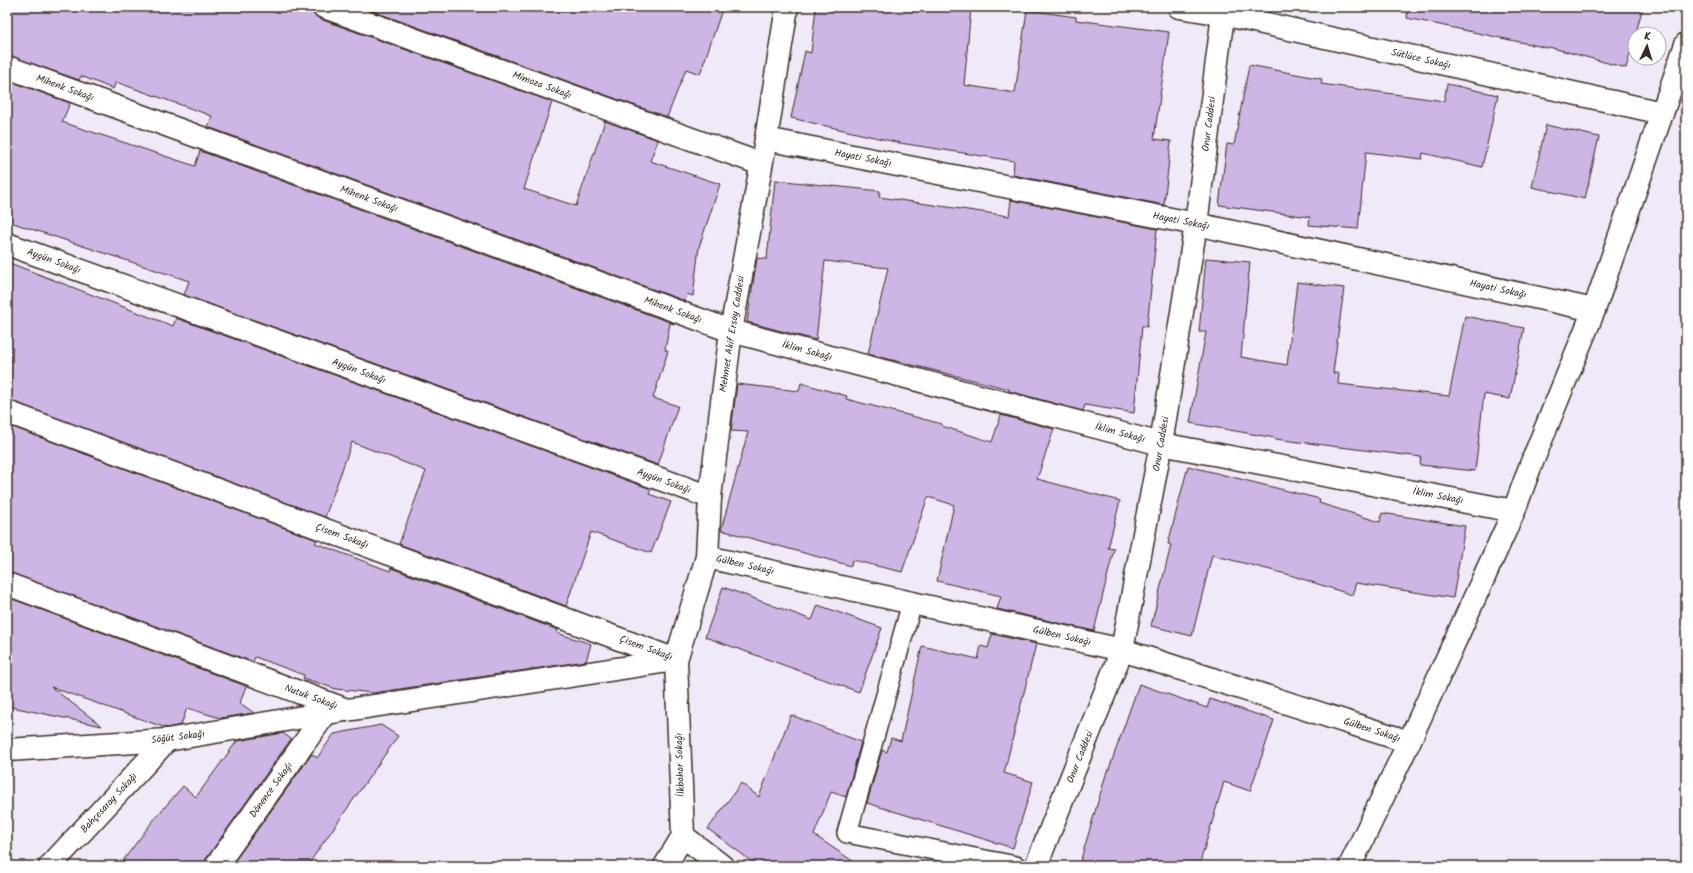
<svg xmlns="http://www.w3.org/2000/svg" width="1693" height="873" font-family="Kalam,sans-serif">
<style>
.building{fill:#cdb6e5;stroke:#3b2a1e}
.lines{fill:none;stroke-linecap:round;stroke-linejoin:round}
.lane-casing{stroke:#3b2a1e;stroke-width:22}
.street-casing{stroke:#3b2a1e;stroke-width:25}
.secondary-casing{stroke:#3b2a1e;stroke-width:25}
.lane{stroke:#fff;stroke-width:19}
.street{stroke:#fff;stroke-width:22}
.secondary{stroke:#fff;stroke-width:22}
.labels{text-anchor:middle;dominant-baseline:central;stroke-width:4;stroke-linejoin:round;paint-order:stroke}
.street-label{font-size:10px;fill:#3b2a1e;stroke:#fff}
</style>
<rect width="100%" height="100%" fill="#f0e9f7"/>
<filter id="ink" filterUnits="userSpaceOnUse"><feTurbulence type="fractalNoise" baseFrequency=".025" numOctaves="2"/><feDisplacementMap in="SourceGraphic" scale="8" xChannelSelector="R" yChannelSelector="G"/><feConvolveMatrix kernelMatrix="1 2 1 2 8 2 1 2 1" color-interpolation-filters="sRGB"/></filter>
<g filter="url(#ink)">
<g class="building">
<path d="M7,7H312L314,15L320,19L552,102L524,189L576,206L605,121L658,140L650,161L720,184L699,247L693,296L687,294L685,301L208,127L212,116L116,82L113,89L81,76L79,80L7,55Z"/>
<path d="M361,7H723L700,74L686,69L667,117Z"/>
<path d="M816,7H971L964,85L1015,93L1027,10L1076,17V20L1169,32L1154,139L1171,141L1164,205L1013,175L1014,161L900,143L791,118L805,51L811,53Z"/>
<path d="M1408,7H1643L1626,68L1549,47L1548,48L1407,18Z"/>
<path d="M1249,65L1322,79L1321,84L1444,101L1447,84L1498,95L1482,167L1423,153L1422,159L1366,152L1358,229L1309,225L1310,217L1219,205L1227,144L1234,145Z"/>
<path d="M7,80L70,103L62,122L195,166L200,151L675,324L670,323L665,350L668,351L653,398L678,406L658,465L184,295L189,281L7,221Z"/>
<path d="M1546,125L1599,137L1585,199L1532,187Z"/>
<path d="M775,180L880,191L879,197L1009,216L1011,200L1157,229L1147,327L1142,326L1134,413L1085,405L1083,411L1009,391V389L868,354L888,268L825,261L816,340L747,322L757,258L767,259Z"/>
<path d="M1206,258L1250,262L1241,357L1287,365L1297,282L1344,288L1333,373H1339L1338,384L1449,396L1465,316L1524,328L1510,399L1484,394L1475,471L1420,465L1421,457L1275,439V438L1190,423L1206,332H1199Z"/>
<path d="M7,262L173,326L176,318L651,489L649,494L671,502L651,553L591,532L566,606L399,544L426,471L352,442L325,517L7,400Z"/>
<path d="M801,383L847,396L846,399L942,424V426L992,442L1001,415L1054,429L1037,479L1120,501L1108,548L1114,549L1094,631L997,609L1001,596L937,581L954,505L928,497L902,572L852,560L851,566L721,530L748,432L731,431L737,384L799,391Z"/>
<path d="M7,425L317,540L315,543L390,571L391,568L558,630L557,633L591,644L586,661L373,693L336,689L303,678L304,675L255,657L253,662L7,572Z"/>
<path d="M1188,466L1320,499L1319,503L1380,522L1382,513L1465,526L1453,598L1356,583L1352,595L1290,575L1212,555L1192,636L1151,626L1171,545L1168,544Z"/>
<path d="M723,587L812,620L818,605L882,628L859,692L705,637Z"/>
<path d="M7,597L246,686L240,703L254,713L220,718L187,708L181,725L166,728L51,687L102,726L7,706Z"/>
<path d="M992,634L1036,644L1004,773L1033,782L1013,848L867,803L882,750L887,752L891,738L901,741L922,646L978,659L981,646L988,648Z"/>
<path d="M1139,684L1207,708L1210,699L1274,720L1250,791L1224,782L1199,866H1079L1107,771L1108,772Z"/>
<path d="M791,715L861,742L846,797L831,792L814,835L860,866H758L708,829L741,783L759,797Z"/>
<path d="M381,725L398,736L307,866H231L312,754L317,758L334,734Z"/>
<path d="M283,733L291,739L206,859L204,866H119L152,822L183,786L196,797L237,741Z"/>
</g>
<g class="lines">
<g class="lane-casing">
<path id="lane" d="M912,603L847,833L1016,866"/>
</g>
<g class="street-casing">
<g id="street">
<path d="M324,7L761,164"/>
<path d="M1179,7L1223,14L1662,113"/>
<path d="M7,67L731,331L1161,444L1514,511"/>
<path d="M766,139L1196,224L1594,310"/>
<path d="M7,244L710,497"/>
<path d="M7,412L676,660"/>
<path d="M707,557L1122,650L1409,742"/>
<path d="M7,584L347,710L675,660"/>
<path d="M7,750L167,740L345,710"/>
<path d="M683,836L722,866"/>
<path d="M50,866L167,740"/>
<path d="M216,866L325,714"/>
<path d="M665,866L683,836L676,660L707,557L710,497L731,331L766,139L787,7"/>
<path d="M1036,866L1122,650L1161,444L1196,224L1224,7"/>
</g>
</g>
<g class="secondary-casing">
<path id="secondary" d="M1350,866L1409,742L1514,511L1530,467L1594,310L1686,44"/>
</g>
<use href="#lane" class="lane"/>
<use href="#street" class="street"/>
<use href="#secondary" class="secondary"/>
</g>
</g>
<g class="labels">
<g class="street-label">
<text transform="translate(1421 59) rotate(13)">Sütlüce Sokağı</text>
<text transform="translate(542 85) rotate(20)">Mimoza Sokağı</text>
<text transform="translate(65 88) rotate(20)">Mihenk Sokağı</text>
<text transform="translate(1209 124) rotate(-83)">Onur Caddesi</text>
<text transform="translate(863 158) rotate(11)">Hayati Sokağı</text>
<text transform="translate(369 199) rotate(20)">Mihenk Sokağı</text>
<text transform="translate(1181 221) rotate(11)">Hayati Sokağı</text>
<text transform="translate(54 261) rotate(20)">Aygün Sokağı</text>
<text transform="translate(1498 289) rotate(12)">Hayati Sokağı</text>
<text transform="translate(673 310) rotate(20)">Mihenk Sokağı</text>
<text transform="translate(732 334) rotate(-81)">Mehmet Akif Ersoy Caddesi</text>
<text transform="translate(807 351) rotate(15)">İklim Sokağı</text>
<text transform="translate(359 371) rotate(20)">Aygün Sokağı</text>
<text transform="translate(1120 433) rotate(15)">İklim Sokağı</text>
<text transform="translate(1161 444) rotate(-80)">Onur Caddesi</text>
<text transform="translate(664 481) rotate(20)">Aygün Sokağı</text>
<text transform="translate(1438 496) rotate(11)">İklim Sokağı</text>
<text transform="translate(342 536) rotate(20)">Çisem Sokağı</text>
<text transform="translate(745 565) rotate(13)">Gülben Sokağı</text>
<text transform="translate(1062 636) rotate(13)">Gülben Sokağı</text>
<text transform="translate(646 648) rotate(20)">Çisem Sokağı</text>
<text transform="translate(311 697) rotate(20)">Nutuk Sokağı</text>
<text transform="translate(1372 730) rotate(18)">Gülben Sokağı</text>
<text transform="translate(178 737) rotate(-7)">Söğüt Sokağı</text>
<text transform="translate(1080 757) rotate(-68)">Onur Caddesi</text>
<text transform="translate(680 765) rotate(-92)">İlkbahar Sokağı</text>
<text transform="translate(271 790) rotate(-54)">Dönence Sokağı</text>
<text transform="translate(109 803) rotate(-47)">Bahçesaray Sokağı</text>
</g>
</g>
<rect width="1693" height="873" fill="none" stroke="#fff" stroke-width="24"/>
<rect x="12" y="12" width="1669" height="849" fill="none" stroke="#3b2a1e" stroke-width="1.5" filter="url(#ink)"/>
<g transform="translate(1647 46) rotate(4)"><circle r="19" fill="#ffffff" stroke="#b1aaa5"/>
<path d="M0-3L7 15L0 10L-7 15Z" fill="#3b2a1e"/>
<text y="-6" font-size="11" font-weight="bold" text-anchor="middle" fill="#3b2a1e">K</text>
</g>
</svg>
